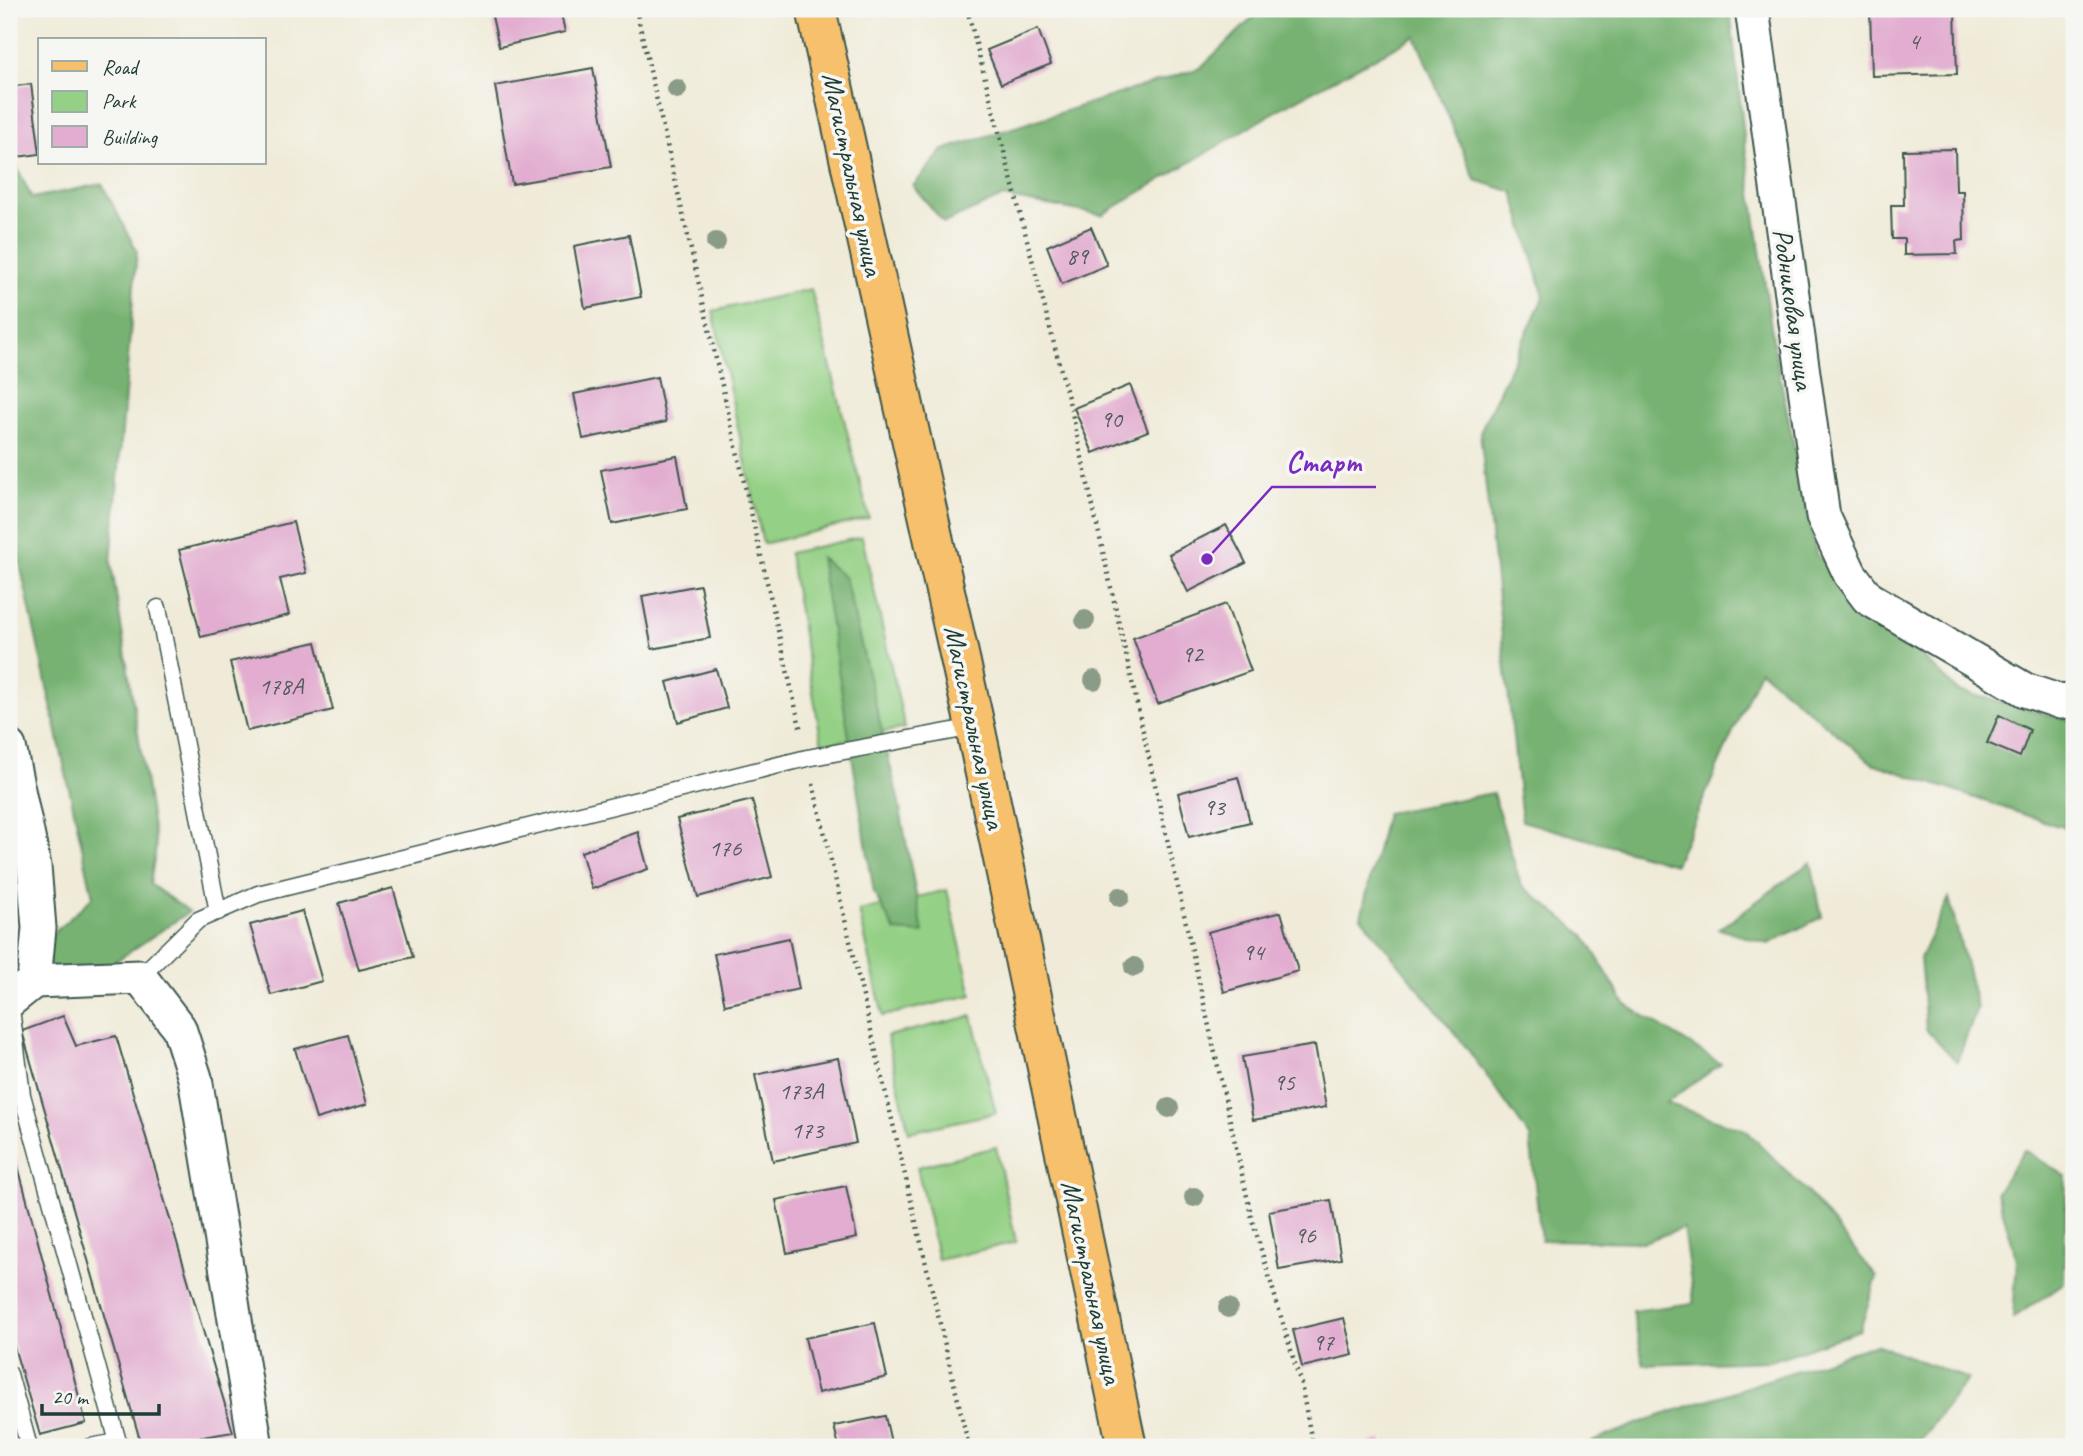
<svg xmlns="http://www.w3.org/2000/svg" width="2083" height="1456" font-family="Caveat,sans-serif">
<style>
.green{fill:#94d085;stroke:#5a865c;stroke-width:2}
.forest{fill:#77b272;stroke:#4b7853;stroke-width:2}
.building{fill:#e2add0}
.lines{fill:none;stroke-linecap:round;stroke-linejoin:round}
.lane-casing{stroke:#3e574d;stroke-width:19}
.street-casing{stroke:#3e574d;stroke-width:37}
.primary-casing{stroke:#3e574d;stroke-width:42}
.path{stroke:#3e574d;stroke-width:4.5;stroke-dasharray:2 5;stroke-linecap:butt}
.lane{stroke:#fff;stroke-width:16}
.street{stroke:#fff;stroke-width:33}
.primary{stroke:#f7c06c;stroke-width:38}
.tree{fill:#8a9b87}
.labels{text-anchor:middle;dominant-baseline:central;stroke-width:7;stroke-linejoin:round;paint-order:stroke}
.number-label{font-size:24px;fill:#50595b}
.street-label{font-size:28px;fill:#1f3d34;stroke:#f6f6f2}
.leader{fill:none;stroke:#7b2cbf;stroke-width:2.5}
.callout-dot{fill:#7b2cbf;stroke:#f6f6f2;stroke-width:2.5}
.callout-label{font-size:30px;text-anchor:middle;font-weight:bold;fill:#7b2cbf;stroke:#f6f6f2;stroke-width:7;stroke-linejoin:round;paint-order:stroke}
</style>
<rect width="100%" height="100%" fill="#f6f6f2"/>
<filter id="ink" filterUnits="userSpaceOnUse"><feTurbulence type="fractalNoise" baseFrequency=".0143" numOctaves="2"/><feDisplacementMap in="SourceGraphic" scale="14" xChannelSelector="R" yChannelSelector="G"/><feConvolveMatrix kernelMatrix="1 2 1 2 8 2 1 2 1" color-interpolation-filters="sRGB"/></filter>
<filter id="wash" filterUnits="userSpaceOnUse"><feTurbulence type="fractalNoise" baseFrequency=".00686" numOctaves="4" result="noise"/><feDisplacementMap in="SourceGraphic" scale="28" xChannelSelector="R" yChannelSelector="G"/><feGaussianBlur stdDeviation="1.57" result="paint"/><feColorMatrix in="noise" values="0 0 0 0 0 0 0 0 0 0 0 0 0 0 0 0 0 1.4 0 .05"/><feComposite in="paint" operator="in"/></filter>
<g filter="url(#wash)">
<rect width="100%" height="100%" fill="#f0ebd8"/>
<g class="green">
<path d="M811,289L869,518L763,544L713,311Z"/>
<path d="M862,537L905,728L822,745L789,553Z"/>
<path d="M947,890L972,995L883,1016L859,911Z"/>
<path d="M972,1016L996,1113L909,1132L887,1036Z"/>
<path d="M996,1147L1016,1242L938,1260L917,1167Z"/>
</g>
<g class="forest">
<path d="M1262,9H1730L1745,145L1774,347L1816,554L1958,691L2074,721V829L2055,825L1872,763L1760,670L1675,864L1522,821L1480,432L1544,296L1513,192L1475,180L1415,36L1283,107L1102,215L1002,197L944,223L913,186L943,150L1200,68Z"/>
<path d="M9,151L32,198L102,184L137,251L111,562L156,847L150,884L189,912L83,983L47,981L36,949L93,897L9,514Z"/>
<path d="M820,557L845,578L898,798L923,933L895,931L874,893Z"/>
<path d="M1493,793L1521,885L1584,935L1625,1004L1721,1064L1666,1103L1746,1130L1808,1193L1877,1277L1860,1330L1771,1361L1644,1365L1632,1311L1694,1303L1683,1228L1644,1242L1541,1240L1530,1137L1466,1047L1361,917L1386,813Z"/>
<path d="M1811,862L1822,917L1768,944L1719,929Z"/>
<path d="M1949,898L1977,1008L1957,1062L1926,1029L1920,958Z"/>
<path d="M2024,1150L2066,1176L2064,1283L2013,1318L2017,1260L1997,1192Z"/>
<path d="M1876,1344L1968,1379L1915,1447H1579L1650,1419Z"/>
</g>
<g id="blocks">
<g class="building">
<path d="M503,9H560L565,32L499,47L491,12Z"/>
<path d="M1870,9H1955L1957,74L1872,76Z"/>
<path d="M1038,29L1051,64L1001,84L987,50Z"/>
<path d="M593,68L611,167L512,184L495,86Z"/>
<path d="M31,84L40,154L9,158V87Z"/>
<path d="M1955,149L1956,191H1963L1964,240L1956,241L1957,254L1904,255V239H1892L1891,205H1904L1903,150Z"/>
<path d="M1091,227L1107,265L1062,284L1047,246Z"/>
<path d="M629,235L641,297L585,308L574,246Z"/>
<path d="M657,377L666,422L583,439L574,394Z"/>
<path d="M1130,385L1148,431L1093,453L1074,408Z"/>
<path d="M677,456L687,509L612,524L601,470Z"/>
<path d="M293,522L306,573L280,579L289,615L201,637L179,550Z"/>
<path d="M1226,525L1246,563L1188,592L1169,554Z"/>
<path d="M700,585L710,638L652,649L642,596Z"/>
<path d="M1226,604L1251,671L1158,704L1133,638Z"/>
<path d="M316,642L333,710L247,731L230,662Z"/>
<path d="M716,669L727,708L678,722L667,682Z"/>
<path d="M1999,715L2030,730L2020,757L1987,743Z"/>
<path d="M1238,777L1250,822L1189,837L1178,793Z"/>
<path d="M752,800L772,877L698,897L677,819Z"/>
<path d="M638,832L648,869L592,889L581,852Z"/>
<path d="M393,888L413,957L359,970L339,903Z"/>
<path d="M302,911L322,981L271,995L250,925Z"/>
<path d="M1281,912L1298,971L1224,992L1208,932Z"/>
<path d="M789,938L799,989L725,1005L714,954Z"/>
<path d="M63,1016L76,1046L116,1036L233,1432L142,1447L22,1031Z"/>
<path d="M348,1035L367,1104L316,1119L295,1049Z"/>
<path d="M1315,1045L1326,1107L1253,1120L1242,1057Z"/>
<path d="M838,1058L856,1143L773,1161L755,1075Z"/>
<path d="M10,1136L86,1423L40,1435L9,1330Z"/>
<path d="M846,1186L857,1238L787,1253L776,1200Z"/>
<path d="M1331,1200L1341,1259L1279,1270L1269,1211Z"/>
<path d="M1344,1318L1353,1355L1302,1367L1293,1330Z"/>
<path d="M875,1323L887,1377L818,1393L805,1338Z"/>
<path d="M885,1416L892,1447H839L834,1426Z"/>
<path d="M1382,1440L1384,1447H1358L1357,1446Z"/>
</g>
</g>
</g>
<g filter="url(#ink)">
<use href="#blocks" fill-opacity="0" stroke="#3e574d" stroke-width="2"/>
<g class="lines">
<g class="lane-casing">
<g id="lane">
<path d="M158,608L218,912"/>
<path d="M140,977L198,920L258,894L807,758L974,727"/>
<path d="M10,1001L22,1095L118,1442"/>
<path d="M9,1374L29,1447"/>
<path d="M90,1447L118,1442L123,1447"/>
</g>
</g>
<g class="street-casing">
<g id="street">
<path d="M1752,9L1823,516L1850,574L1868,598L2025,690L2061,702L2074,700"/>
<path d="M9,747L34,866L39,928L34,981L9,1001"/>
<path d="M34,981L140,977L179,1028L195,1078L256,1447"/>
</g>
</g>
<g class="primary-casing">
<path id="primary" d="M816,9L975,726L1127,1447"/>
</g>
<g class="path">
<path d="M636,9L801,731"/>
<path d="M967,9L1072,413L1252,1219L1301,1384L1313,1447"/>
<path d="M813,784L969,1447"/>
</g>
<use href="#lane" class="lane"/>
<use href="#street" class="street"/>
<use href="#primary" class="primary"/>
</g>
<g class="tree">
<circle cx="677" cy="89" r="10"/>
<circle cx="716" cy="242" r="10"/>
<circle cx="1085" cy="620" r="10"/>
<circle cx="1094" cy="680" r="10"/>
<circle cx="1120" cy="897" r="10"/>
<circle cx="1134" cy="967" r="10"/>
<circle cx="1169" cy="1108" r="10"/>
<circle cx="1194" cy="1197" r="10"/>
<circle cx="1228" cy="1308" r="10"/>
</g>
</g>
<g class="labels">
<g class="number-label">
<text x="1914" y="41">4</text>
<text x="1077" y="256">89</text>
<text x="1111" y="419">90</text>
<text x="1192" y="654">92</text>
<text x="281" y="686">178А</text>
<text x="1214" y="807">93</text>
<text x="725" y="848">176</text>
<text x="1253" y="952">94</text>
<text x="1284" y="1082">95</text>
<text x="801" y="1091">173А</text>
<text x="807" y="1130">173</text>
<text x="1305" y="1235">96</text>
<text x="1323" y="1342">97</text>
</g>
<g class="street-label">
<text transform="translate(853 174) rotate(78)">Магистральная улица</text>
<text transform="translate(1794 309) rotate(82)">Родниковая улица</text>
<text transform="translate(975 727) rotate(78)">Магистральная улица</text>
<text transform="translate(1092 1282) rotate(78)">Магистральная улица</text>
</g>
</g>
<path class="leader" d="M1207 559L1272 487H1376"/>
<circle class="callout-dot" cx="1207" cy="559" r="7"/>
<g class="callout-label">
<text x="1324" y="472">Старт</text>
</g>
<rect width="2083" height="1456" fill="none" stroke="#f6f6f2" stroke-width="35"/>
<rect x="38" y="38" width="228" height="126" fill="#f6f6f2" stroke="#a0aca6" stroke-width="2"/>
<rect x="52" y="61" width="35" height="10" fill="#f7c06c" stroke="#a0aca6" stroke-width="2"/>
<text x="102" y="74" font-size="21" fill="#1f3d34">Road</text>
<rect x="52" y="91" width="35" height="21" fill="#94d085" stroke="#a0aca6" stroke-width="2"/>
<text x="102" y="108" font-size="21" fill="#1f3d34">Park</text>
<rect x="52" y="126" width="35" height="21" fill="#e2add0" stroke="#a0aca6" stroke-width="2"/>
<text x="102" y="144" font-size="21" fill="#1f3d34">Building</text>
<path d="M42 1404v10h117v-10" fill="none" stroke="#1f3d34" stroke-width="3.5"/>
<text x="52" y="1404" font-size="21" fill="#1f3d34" stroke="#f6f6f2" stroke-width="5" paint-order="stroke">20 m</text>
</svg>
